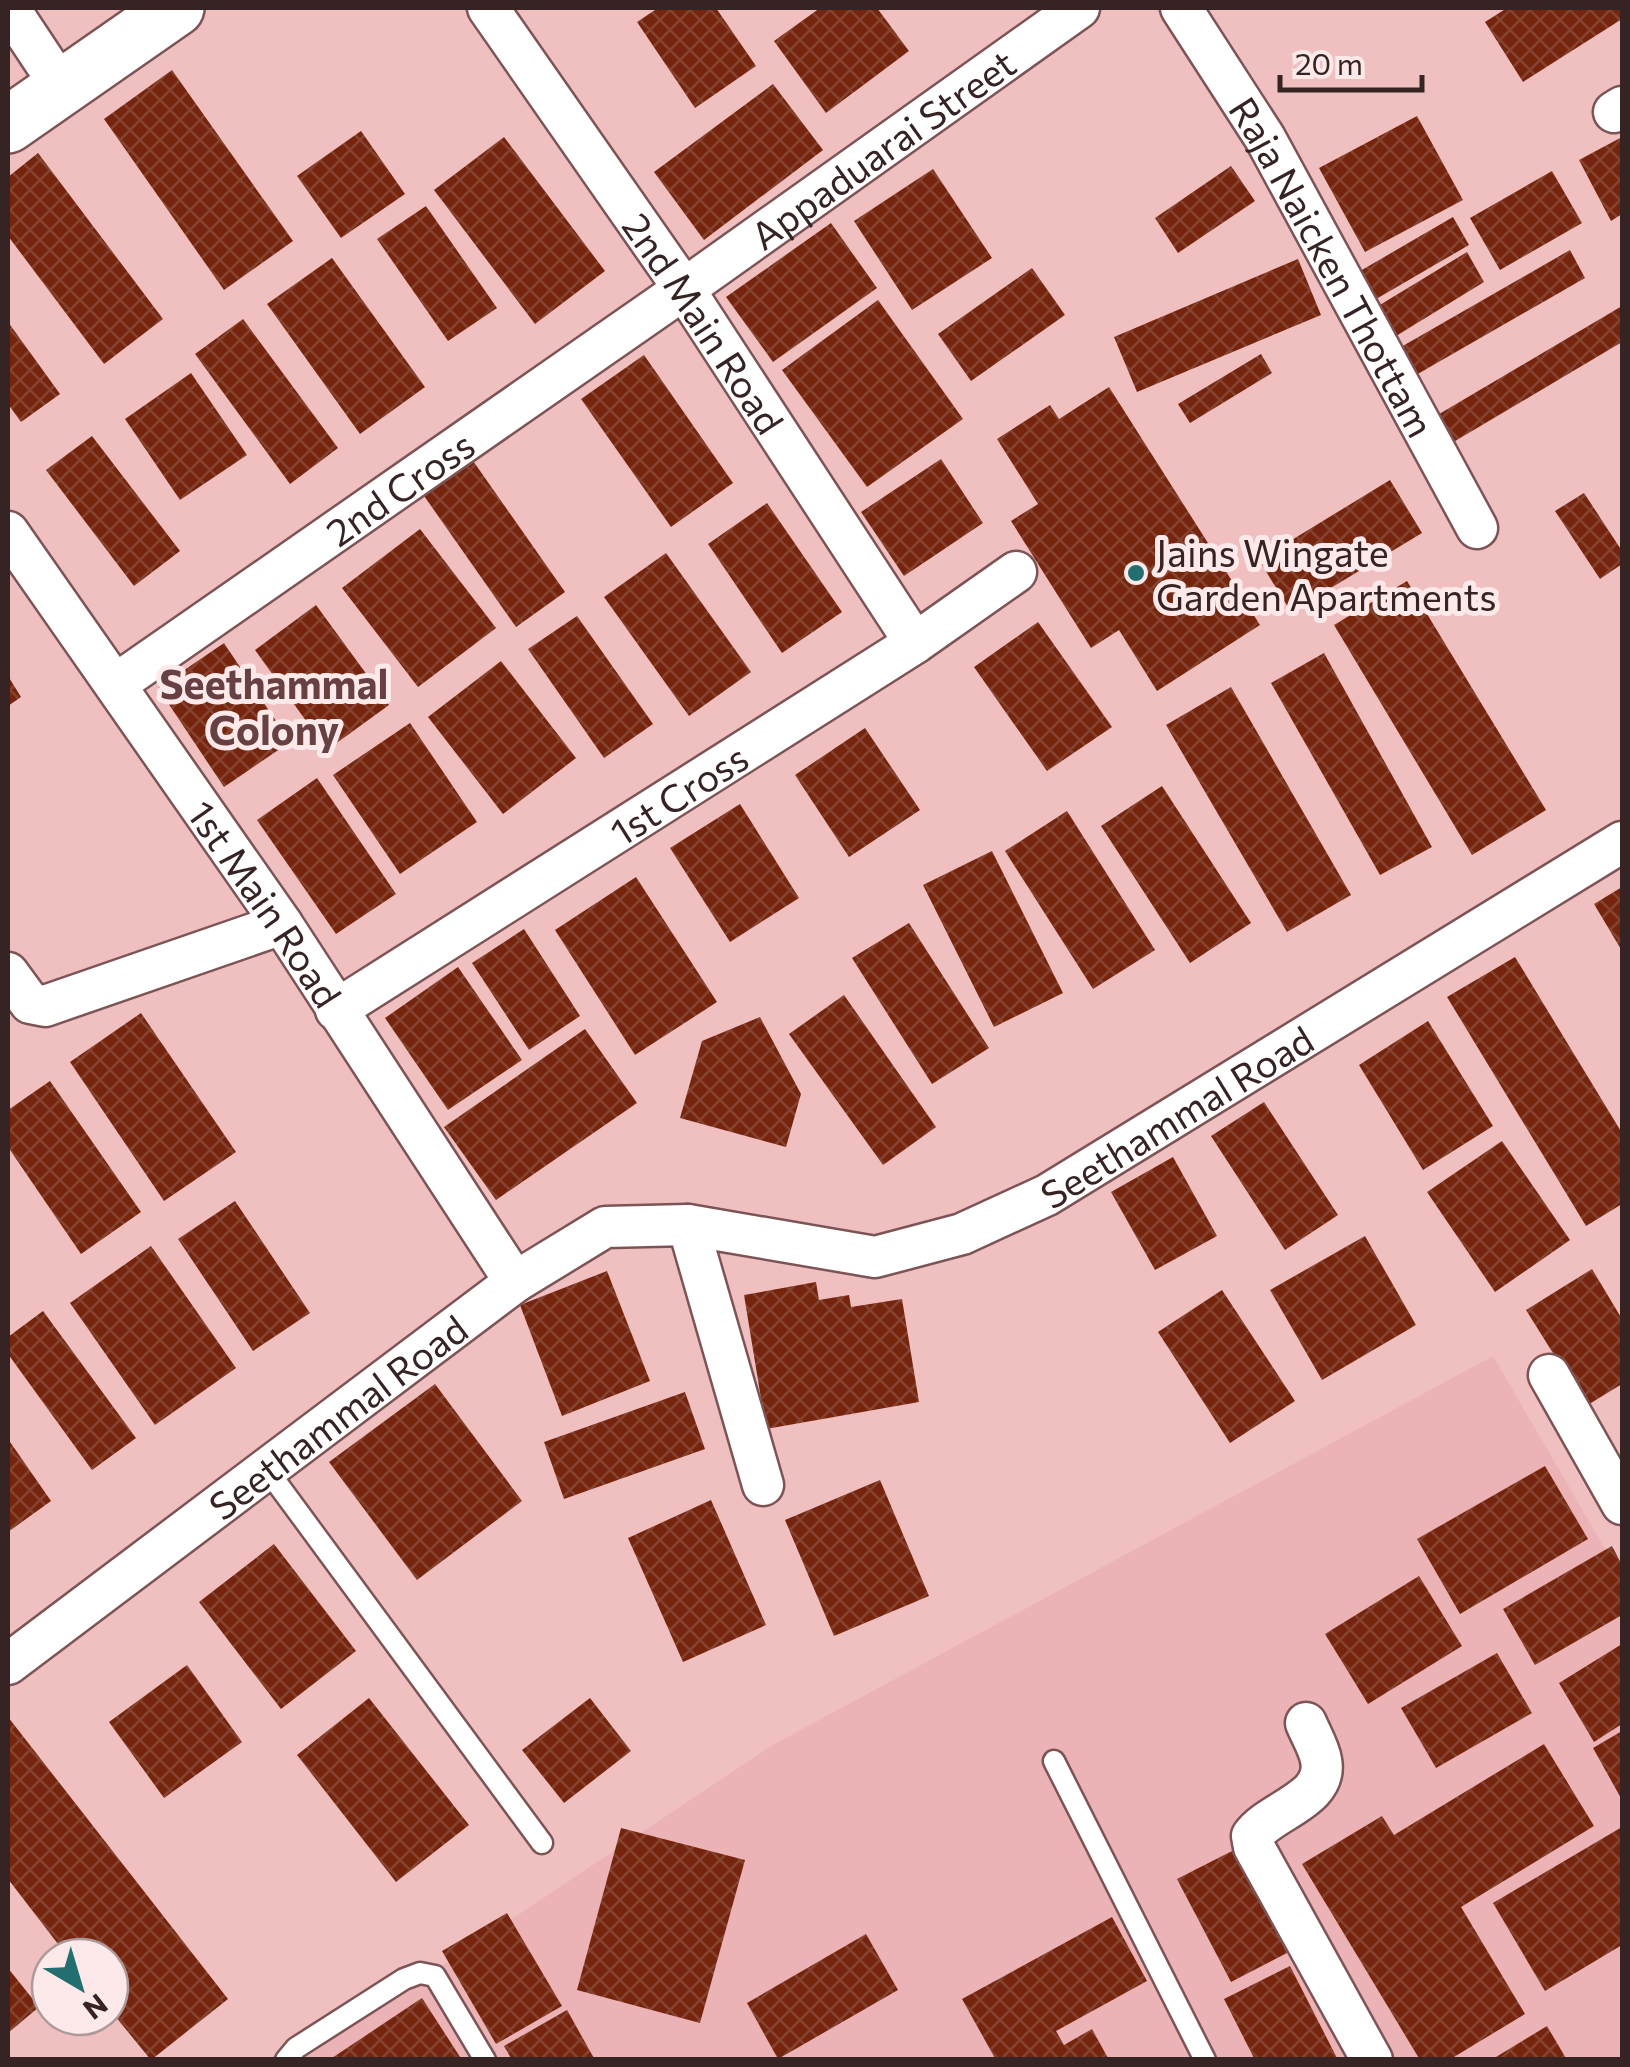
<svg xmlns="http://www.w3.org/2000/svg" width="1630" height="2067" font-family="Commissioner,sans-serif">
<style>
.built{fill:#ebb3b6}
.building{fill:url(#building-cross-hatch)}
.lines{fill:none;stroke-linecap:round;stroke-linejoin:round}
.service-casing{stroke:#7d5456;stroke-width:25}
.minor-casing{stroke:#7d5456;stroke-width:45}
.secondary-casing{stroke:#7d5456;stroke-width:60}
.service{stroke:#fff;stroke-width:20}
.minor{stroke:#fff;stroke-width:40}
.secondary{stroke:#fff;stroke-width:55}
.poi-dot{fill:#236e6f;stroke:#fde9e9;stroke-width:4}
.labels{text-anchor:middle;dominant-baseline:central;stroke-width:10;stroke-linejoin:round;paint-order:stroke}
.street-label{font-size:38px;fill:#362425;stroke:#fde9e9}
.poi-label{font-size:38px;fill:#362425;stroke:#fde9e9;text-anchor:start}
.neighbourhood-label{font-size:40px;font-weight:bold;fill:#674042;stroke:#fde9e9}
</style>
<defs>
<pattern id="building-cross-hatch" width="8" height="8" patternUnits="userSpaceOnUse" patternTransform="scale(2.5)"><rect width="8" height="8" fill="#75240d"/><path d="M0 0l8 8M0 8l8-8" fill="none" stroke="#854330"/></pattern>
</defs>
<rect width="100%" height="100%" fill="#f0c0c1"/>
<path class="built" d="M1493,1356L1622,1578V2059L301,2060L771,1746Z"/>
<g class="building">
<path d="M658,8H716L756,66L695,108L637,22Z"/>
<path d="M820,8H877L909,51L826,113L774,41Z"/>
<path d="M1507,8H1622V19L1523,82L1485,22Z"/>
<path d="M172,70L293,241L224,290L104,119Z"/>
<path d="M773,84L823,150L704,240L654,172Z"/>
<path d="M1417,116L1463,200L1365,252L1319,168Z"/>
<path d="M361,131L405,194L341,238L297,176Z"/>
<path d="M504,137L605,271L535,324L434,190Z"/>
<path d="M1622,137V214L1611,221L1579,160Z"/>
<path d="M38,153L163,319L104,364L8,236V177Z"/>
<path d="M1231,166L1255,201L1178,253L1155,218Z"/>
<path d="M933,169L992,258L912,310L854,221Z"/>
<path d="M1552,171L1582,223L1500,270L1470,218Z"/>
<path d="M426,206L497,308L448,341L377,239Z"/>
<path d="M1453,217L1469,245L1371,302L1355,274Z"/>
<path d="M831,223L877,288L773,362L726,297Z"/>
<path d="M1570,250L1585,278L1409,379L1394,351Z"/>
<path d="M1467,252L1484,282L1383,344L1365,314Z"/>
<path d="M332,258L425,387L360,434L267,304Z"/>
<path d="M1298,259L1321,315L1137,392L1114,337Z"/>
<path d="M1032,268L1065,315L971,381L938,334Z"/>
<path d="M878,300L963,419L867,487L782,370Z"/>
<path d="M1622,306V342L1445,447L1429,420Z"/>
<path d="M243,319L338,448L290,484L195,354Z"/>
<path d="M8,322L60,394L21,422L8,404Z"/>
<path d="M1261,354L1272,373L1190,423L1178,404Z"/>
<path d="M644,355L733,483L671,527L581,399Z"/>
<path d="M191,373L247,455L180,500L125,419Z"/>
<path d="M1109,387L1260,625L1157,691L1119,630L1091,648L1011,521L1038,504L997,439L1050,405L1059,419Z"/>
<path d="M92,436L180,551L134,586L46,470Z"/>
<path d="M471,458L565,592L516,627L422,493Z"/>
<path d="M941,459L983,523L904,576L861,512Z"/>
<path d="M1390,480L1422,533L1291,612L1259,560Z"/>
<path d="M1584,493L1622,551V564L1600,579L1555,511Z"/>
<path d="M767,503L842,612L782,653L708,544Z"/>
<path d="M420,529L496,628L418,687L342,588Z"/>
<path d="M666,553L751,672L689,716L604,597Z"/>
<path d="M1407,581L1546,810L1472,855L1334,625Z"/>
<path d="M316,605L389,705L327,750L255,650Z"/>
<path d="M577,616L653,724L604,758L528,649Z"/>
<path d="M1038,622L1112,727L1047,771L974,667Z"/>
<path d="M224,643L290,742L224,787L158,688Z"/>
<path d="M1324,653L1432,847L1380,875L1271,683Z"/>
<path d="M501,661L576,758L503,814L428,717Z"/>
<path d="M8,676L21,697L8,706Z"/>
<path d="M1231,687L1351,895L1287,932L1166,725Z"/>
<path d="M410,723L477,822L400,874L333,775Z"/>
<path d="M865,728L920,810L849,857L795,775Z"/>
<path d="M317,778L396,894L336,934L257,820Z"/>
<path d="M1162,786L1251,923L1190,963L1101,826Z"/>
<path d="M740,804L799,898L730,942L670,848Z"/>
<path d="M1067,811L1155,950L1093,989L1005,851Z"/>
<path d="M992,851L1063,993L994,1027L923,885Z"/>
<path d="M636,877L717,1002L635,1055L555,930Z"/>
<path d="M1622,887V951L1594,904Z"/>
<path d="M909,923L989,1048L932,1084L852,958Z"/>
<path d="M524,929L580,1016L529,1050L472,963Z"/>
<path d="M1515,957L1622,1133V1204L1586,1226L1447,997Z"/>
<path d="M458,967L522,1060L448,1110L385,1018Z"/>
<path d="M844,995L936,1127L883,1165L789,1034Z"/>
<path d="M141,1013L236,1152L164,1201L70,1062Z"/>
<path d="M760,1017L801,1094L786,1147L680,1118L702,1041Z"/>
<path d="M1428,1021L1493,1126L1423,1170L1359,1065Z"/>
<path d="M585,1029L637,1103L496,1200L444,1127Z"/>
<path d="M50,1081L141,1212L81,1254L8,1147V1110Z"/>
<path d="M1264,1102L1338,1215L1285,1250L1211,1136Z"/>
<path d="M1502,1141L1570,1240L1495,1292L1427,1192Z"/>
<path d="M1173,1157L1217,1236L1155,1270L1111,1192Z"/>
<path d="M235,1201L310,1313L253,1351L178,1239Z"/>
<path d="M1365,1236L1416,1325L1322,1380L1270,1290Z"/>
<path d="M151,1246L236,1368L155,1425L70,1303Z"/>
<path d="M1592,1269L1622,1319V1384L1586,1406L1526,1310Z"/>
<path d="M607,1271L650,1381L562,1416L520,1305Z"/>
<path d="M816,1282L819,1300L849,1295L851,1307L902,1299L919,1402L766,1429L744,1295Z"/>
<path d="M1222,1290L1295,1401L1230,1443L1158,1332Z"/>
<path d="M43,1311L136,1438L92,1470L8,1354V1337Z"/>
<path d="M435,1384L522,1501L417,1580L329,1462Z"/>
<path d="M685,1392L705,1449L564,1499L544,1442Z"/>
<path d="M8,1439L51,1501L8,1532Z"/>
<path d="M1545,1466L1588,1539L1460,1614L1417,1539Z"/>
<path d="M880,1480L929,1596L834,1636L785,1520Z"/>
<path d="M711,1500L766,1625L683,1662L628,1538Z"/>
<path d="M274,1544L356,1651L281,1709L199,1602Z"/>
<path d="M1612,1546L1622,1565V1615L1535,1665L1503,1609Z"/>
<path d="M1419,1576L1462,1646L1368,1704L1325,1634Z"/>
<path d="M1622,1644V1724L1594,1742L1559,1683Z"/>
<path d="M1497,1653L1532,1713L1436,1768L1401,1708Z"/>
<path d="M187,1665L242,1742L164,1798L109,1722Z"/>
<path d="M369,1698L469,1825L396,1882L297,1755Z"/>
<path d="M590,1698L631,1751L564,1803L522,1750Z"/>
<path d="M8,1717L228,1999L151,2060L110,2010V1957H68L8,1879Z"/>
<path d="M1622,1731V1800L1593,1748Z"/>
<path d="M1544,1744L1594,1826L1461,1907L1525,2014L1449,2060H1420L1302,1864L1382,1816L1394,1835Z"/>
<path d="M1622,1827V1945L1545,1991L1493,1903Z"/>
<path d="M621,1828L745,1860L700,2023L577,1990Z"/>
<path d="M1234,1850L1287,1953L1231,1982L1177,1879Z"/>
<path d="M507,1913L562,2006L496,2044L442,1951Z"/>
<path d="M1112,1917L1147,1981L1056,2031L1064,2045L1092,2029L1109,2060H996L962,1999Z"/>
<path d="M866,1934L898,1990L778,2059L747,2003Z"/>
<path d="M1290,1966L1338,2060H1255L1224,1999Z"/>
<path d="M8,1968L39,2007L8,2033Z"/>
<path d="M422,1998L462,2060H329Z"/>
<path d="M567,2010L595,2060H512L504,2046Z"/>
<path d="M1547,2026L1567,2060H1491Z"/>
</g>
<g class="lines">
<g class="service-casing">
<g id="service">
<path d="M268,1471L542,1843"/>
<path d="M1054,1761L1205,2060"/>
<path d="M286,2060L296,2048L404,1979L420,1973L435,1976L485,2060"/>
</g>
</g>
<g class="minor-casing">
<g id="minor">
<path d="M9,8L62,88"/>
<path id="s1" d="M488,8L684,289L915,643"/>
<path id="s2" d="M1181,8L1265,138L1477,528"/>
<path d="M1614,112L1622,107"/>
<path id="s3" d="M8,532L282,924L515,1282"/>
<path id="s4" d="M116,684L684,289L1079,8"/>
<path d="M8,973L30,1003L45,1006L282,924"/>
<path id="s5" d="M336,1010L915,643L1016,572"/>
<path d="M688,1225L763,1485"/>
<path d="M1549,1375L1622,1504"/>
<path id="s6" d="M8,1664L515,1282L605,1227L688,1225L875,1257L962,1234L1047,1195L1622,842"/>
<path d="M1306,1723C1311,1735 1319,1748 1321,1760C1329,1800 1270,1810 1252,1836L1254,1847L1372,2060"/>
</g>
</g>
<g class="secondary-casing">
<path id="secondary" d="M8,125L176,8"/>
</g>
<use href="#service" class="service"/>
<use href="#minor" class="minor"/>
<use href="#secondary" class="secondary"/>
</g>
<circle class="poi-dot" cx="1136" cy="573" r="10"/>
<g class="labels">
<g class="street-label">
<text stroke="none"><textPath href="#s4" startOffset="935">Appaduarai Street</textPath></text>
<text stroke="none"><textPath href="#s2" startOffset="300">Raja Naicken Thottam</textPath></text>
<text stroke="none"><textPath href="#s1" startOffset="382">2nd Main Road</textPath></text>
<text stroke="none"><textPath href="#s4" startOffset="345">2nd Cross</textPath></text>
<text stroke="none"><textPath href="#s5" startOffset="405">1st Cross</textPath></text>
<text stroke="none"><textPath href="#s3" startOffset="452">1st Main Road</textPath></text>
<text stroke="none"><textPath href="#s6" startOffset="1348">Seethammal Road</textPath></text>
<text stroke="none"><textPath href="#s6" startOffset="412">Seethammal Road</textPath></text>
</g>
<g class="poi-label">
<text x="1156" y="551">Jains Wingate<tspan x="1156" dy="44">Garden Apartments</tspan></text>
</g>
<g class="neighbourhood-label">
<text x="274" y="682">Seethammal<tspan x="274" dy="46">Colony</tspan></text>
</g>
</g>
<rect width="1630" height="2067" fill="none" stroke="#362425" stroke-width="20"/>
<g transform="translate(80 1987) rotate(142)"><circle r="48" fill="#fde9e9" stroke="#ad9a9b" stroke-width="2.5"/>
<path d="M0-8L18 38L0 25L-18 38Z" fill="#236e6f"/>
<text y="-15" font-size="28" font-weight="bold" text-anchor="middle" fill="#362425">N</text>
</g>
<path d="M1280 75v15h142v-15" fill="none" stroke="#362425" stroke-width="5"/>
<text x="1295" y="75" font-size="30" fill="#362425" stroke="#fde9e9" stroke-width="8" paint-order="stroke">20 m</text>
</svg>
